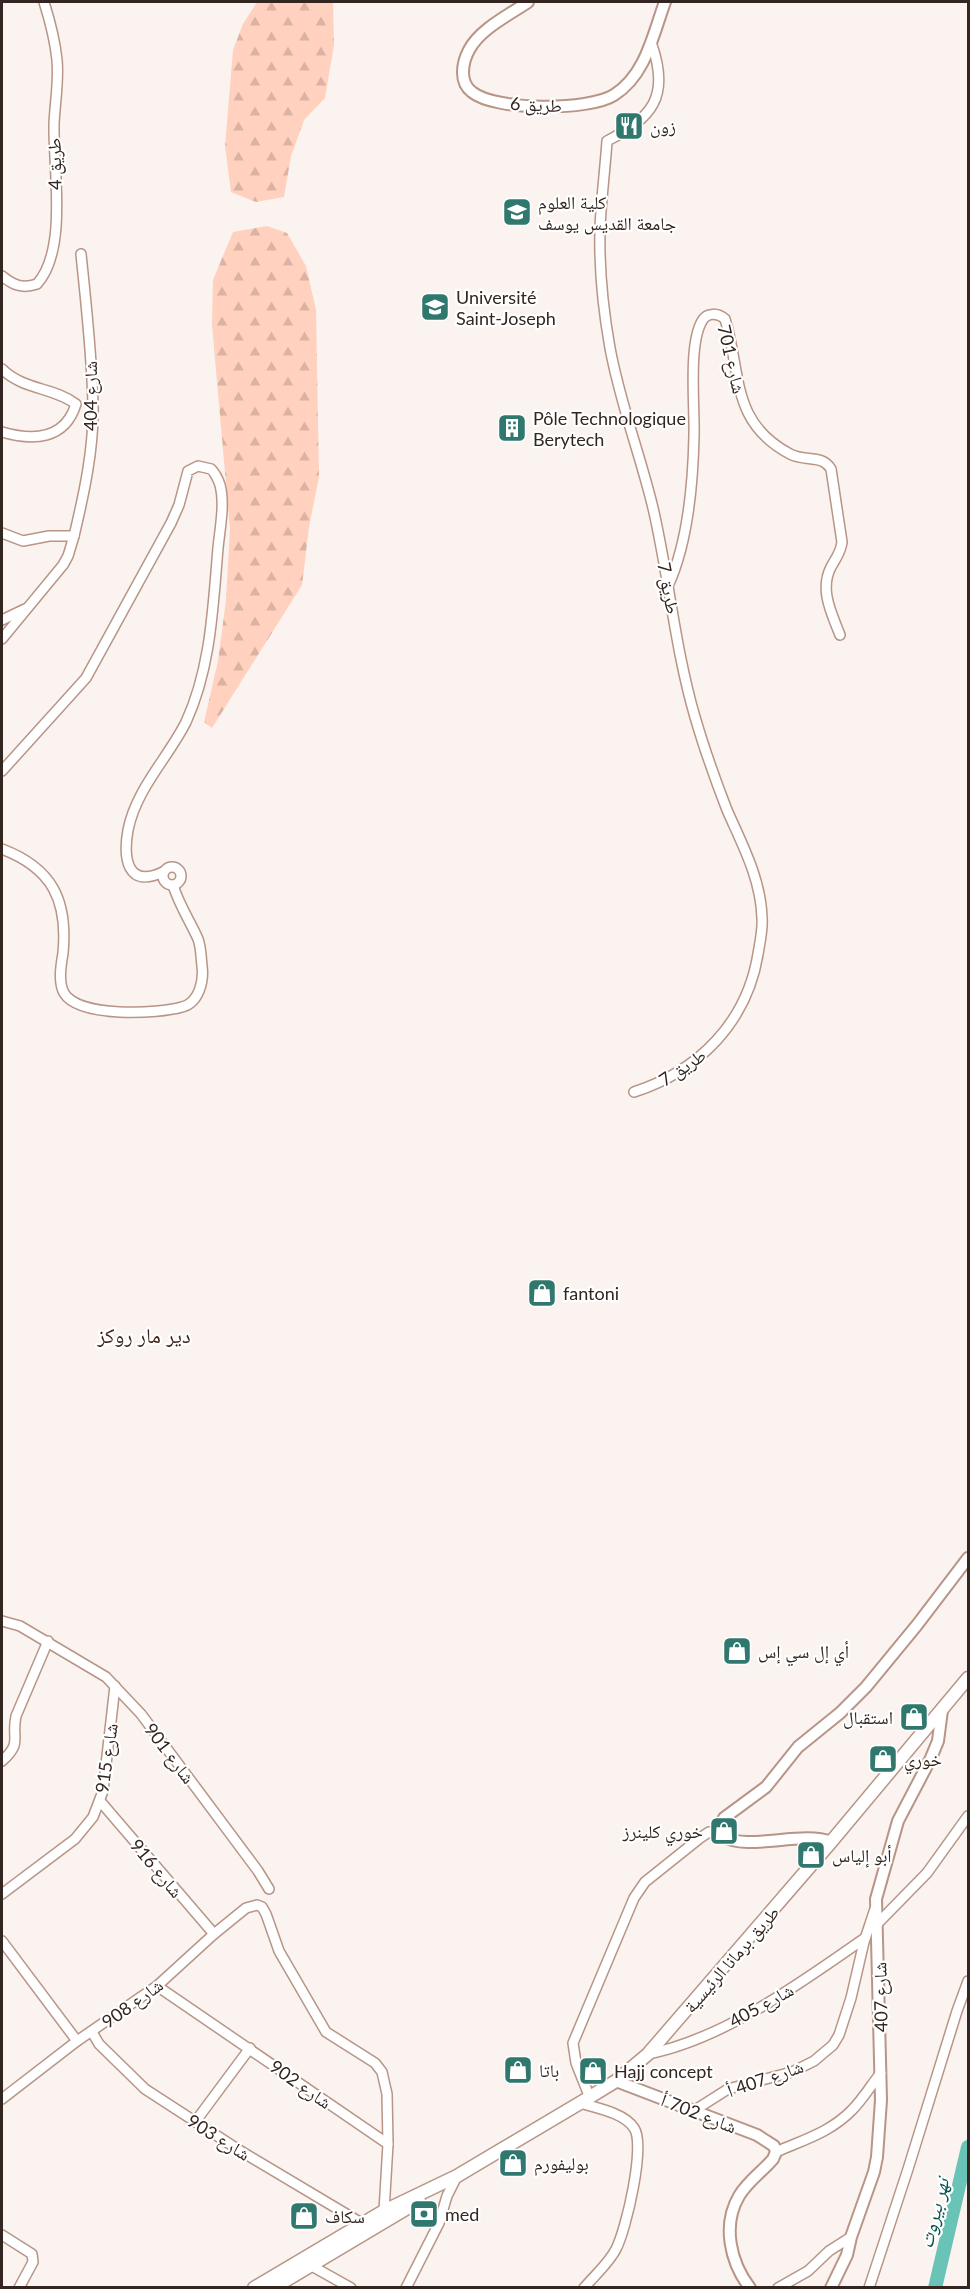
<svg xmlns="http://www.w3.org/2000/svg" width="970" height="2289" font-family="Lato,'Noto Naskh Arabic',sans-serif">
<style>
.forest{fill:url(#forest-firs)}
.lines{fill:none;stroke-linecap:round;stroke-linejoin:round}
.river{stroke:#6ac3b7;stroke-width:14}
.minor-casing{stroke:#b89586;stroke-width:12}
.tertiary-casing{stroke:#b89586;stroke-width:14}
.secondary-casing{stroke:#b89586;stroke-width:15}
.minor{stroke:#fff;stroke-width:9}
.tertiary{stroke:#fff;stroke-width:10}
.secondary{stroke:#fff;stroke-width:12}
.labels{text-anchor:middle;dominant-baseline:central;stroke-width:4.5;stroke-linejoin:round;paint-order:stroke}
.street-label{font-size:18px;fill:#33251f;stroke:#fff}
.poi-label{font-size:18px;fill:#33251f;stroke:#fff;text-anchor:start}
.water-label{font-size:20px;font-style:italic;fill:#04564e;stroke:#fff}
.quarter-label{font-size:21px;fill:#402419;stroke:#fff}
</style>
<defs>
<pattern id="forest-firs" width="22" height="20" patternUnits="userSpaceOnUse" patternTransform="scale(1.5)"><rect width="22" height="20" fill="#ffd1be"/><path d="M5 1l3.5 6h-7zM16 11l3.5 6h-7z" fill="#dbb3a3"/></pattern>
</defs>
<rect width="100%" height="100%" fill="#faf3ef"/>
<g class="forest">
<path d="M257,2H333L334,45L325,98L304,120L291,156L284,197L256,202L231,192L225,146L233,50L243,24Z"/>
<path d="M267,226L287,233L306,266L316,310L319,477L309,527L302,585L212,728L204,722L218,661L226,600L230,529L212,325L213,280L233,232Z"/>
</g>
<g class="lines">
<path class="river" d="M935,2288L968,2147"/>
<g class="minor-casing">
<g id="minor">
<path d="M2,276C13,285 22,289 37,284C68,250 53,168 54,124C55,102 59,81 57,60C55,40 50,21 44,2"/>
<path d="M2,369C23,390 53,387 76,404C65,440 33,441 2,432"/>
<path d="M2,533L23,541L49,536H74L68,556L63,565L2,639"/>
<path d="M74,536C84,494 94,448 93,405C92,354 86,304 81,254"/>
<path d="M668,586C688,543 693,483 694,436C695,407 688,345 702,321C707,312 718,313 725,319C742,374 730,422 790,454C805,462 822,454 831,469L842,542C841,552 836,558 831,567C819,590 832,614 840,635"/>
<path d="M2,620L25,609"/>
<path d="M2,771L86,678L171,523L179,505L188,471L198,466L211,469C215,473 218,479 220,485C225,504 220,528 218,548C213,606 211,668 186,722C168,758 136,789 128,830C123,858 127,889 163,872"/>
<path d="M2,849C52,868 68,900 63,953C61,965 58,982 64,993C79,1018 158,1014 182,1007C199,1003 204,981 202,966C201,957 201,947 198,939C190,921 179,905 173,885"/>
<circle cx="172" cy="876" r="9"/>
<path d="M634,1092C699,1071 747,1022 758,954C760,942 763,929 762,918C761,879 742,844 727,810C715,779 704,748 695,717C675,649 669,577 653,508C640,454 620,403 610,348C603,309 599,268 600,229C601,200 605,171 607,141C652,118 670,97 652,45"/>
<path d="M2,1621L20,1626L106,1677L141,1714L258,1871L269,1889"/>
<path d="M2,1761C23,1742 11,1739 16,1716L48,1641"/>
<path d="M100,1801L214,1934"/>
<path d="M2,1894L75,1839L93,1817L103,1791L115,1686"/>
<path d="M878,1923L927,1873L968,1816"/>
<path d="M2,1941L77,2041"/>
<path d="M157,1986L388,2144L384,2211"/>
<path d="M92,2032L99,2044L145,2089L239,2150L363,2224"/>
<path d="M648,2054C724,2039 802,1982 865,1938"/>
<path d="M590,2098L576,2063L573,2043L634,1898L645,1882L700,1838L709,1832H721"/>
<path d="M2,2099L77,2041L157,1986L214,1934L246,1908L257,1905L262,1907L266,1914L279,1951L326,2032L375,2063L382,2072L387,2094L388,2144"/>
<path d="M580,2103C597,2108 624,2113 634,2128C646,2145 626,2230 616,2249C609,2263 595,2275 584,2288"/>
<path d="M695,2110L728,2089L792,2072L814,2061L833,2045L839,2035L851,1998L864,1942L875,1909"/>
<path d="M195,2122L250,2048"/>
<path d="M776,2152C803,2140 831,2132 852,2110C863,2099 871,2085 881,2073"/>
<path d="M2,2235L32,2254L33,2262L19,2288"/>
<path d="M310,2265L351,2288"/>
<path d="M406,2288L439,2223L447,2196L457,2176"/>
<path d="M778,2288L808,2271L829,2251L851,2237"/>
<path d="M869,2288L908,2169L957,2011L968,1981"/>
</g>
</g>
<g class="tertiary-casing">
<g id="tertiary">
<path d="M528,2C509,15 480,29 469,50C462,63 459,82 472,92C495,111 589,111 614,95C646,75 653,34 665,2"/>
<path d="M831,1842C802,1830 747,1852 723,1836L720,1827L724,1818L766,1787L798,1747L840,1713L866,1687L917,1625L968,1558"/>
<path d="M616,2081L757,2135L774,2146L776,2152L773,2159C762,2172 748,2181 739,2196C722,2225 730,2262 750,2288"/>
<path d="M831,2288L847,2255L851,2237L874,2172L877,2157L881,2100L876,1899L898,1821L931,1758L938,1741L942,1710"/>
</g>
</g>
<g class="secondary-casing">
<g id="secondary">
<path d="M254,2288L384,2211L457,2176L580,2103L616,2081L648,2054L831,1842L968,1678"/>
<path d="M273,2288L419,2201"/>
</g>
</g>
<use href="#minor" class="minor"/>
<use href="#tertiary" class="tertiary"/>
<use href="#secondary" class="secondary"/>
</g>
<defs>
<g id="restaurant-square" transform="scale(1.5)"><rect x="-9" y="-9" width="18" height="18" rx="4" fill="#30776e" stroke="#fff"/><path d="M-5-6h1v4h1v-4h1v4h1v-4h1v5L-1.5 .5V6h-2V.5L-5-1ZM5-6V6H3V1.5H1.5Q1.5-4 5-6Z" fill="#fff"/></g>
<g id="university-square" transform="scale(1.5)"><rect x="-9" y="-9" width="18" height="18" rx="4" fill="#30776e" stroke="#fff"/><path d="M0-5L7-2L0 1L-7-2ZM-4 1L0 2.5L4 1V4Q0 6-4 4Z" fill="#fff"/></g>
<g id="building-square" transform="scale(1.5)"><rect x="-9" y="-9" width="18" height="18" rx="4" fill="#30776e" stroke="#fff"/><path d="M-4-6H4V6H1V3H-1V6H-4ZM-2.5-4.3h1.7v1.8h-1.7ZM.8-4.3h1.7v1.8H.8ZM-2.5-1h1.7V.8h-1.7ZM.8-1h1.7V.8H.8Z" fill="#fff"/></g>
<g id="shop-square" transform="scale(1.5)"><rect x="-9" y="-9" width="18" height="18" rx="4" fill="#30776e" stroke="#fff"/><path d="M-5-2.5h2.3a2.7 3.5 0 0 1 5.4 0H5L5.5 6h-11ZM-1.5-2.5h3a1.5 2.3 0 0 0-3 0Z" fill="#fff"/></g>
<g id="bank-square" transform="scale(1.5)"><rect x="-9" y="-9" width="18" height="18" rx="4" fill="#30776e" stroke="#fff"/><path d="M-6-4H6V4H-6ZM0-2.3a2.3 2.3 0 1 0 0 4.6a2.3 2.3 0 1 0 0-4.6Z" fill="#fff"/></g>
</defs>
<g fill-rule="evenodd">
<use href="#restaurant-square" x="629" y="126"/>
<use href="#university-square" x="517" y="212"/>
<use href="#university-square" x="435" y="307"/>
<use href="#building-square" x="512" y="428"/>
<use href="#shop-square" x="542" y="1293"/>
<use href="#shop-square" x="737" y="1651"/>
<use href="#shop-square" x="914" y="1717"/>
<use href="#shop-square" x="883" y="1759"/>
<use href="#shop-square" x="724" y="1831"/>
<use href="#shop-square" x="811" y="1855"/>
<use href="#shop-square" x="518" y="2070"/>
<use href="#shop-square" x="593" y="2071"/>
<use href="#shop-square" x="513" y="2163"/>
<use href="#bank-square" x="424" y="2214"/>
<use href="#shop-square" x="304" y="2216"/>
</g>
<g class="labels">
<g class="street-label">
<text transform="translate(536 104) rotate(3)">طريق 6</text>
<text transform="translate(54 164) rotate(-91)">طريق 4</text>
<text transform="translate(732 359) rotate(77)">شارع 701</text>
<text transform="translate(90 396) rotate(-90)">شارع 404</text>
<text transform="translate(669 588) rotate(79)">طريق 7</text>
<text transform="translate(682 1067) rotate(-34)">طريق 7</text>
<text transform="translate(170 1753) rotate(53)">شارع 901</text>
<text transform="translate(106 1758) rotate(-82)">شارع 915</text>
<text transform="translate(157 1868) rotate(50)">شارع 916</text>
<text transform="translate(731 1959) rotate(-49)">طريق برمانا الرئيسية</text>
<text transform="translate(880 1997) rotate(-91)">شارع 407</text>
<text transform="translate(132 2003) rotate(-36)">شارع 908</text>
<text transform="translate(761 2005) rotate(-29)">شارع 405</text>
<text transform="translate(765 2078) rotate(-19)">شارع 407 أ</text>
<text transform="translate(301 2084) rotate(35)">شارع 902</text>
<text transform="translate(699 2113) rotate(21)">شارع 702 أ</text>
<text transform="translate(219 2137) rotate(32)">شارع 903</text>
</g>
<g class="poi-label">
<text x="650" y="126">زون</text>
<text x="538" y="202">كلية العلوم<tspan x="538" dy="21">جامعة القديس يوسف</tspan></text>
<text x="456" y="297">Université<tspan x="456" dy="21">Saint-Joseph</tspan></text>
<text x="533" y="418">Pôle Technologique<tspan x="533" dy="21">Berytech</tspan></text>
<text x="563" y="1293">fantoni</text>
<text x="758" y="1651">أي إل سي إس</text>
<text x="893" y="1717" text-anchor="end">استقبال</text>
<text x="904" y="1759">خوري</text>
<text x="703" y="1831" text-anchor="end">خوري كلينرز</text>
<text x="832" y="1855">أبو إلياس</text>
<text x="539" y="2070">باتا</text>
<text x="614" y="2071">Hajj concept</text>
<text x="534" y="2163">بوليفورم</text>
<text x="445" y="2214">med</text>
<text x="325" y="2216">سكاف</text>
</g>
<g class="water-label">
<text transform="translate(933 2213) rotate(-76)">نهر بيروت</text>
</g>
<g class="quarter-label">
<text x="144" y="1334">دير مار روكز</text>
</g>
</g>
<rect width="970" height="2289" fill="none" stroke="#33251f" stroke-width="6"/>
</svg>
